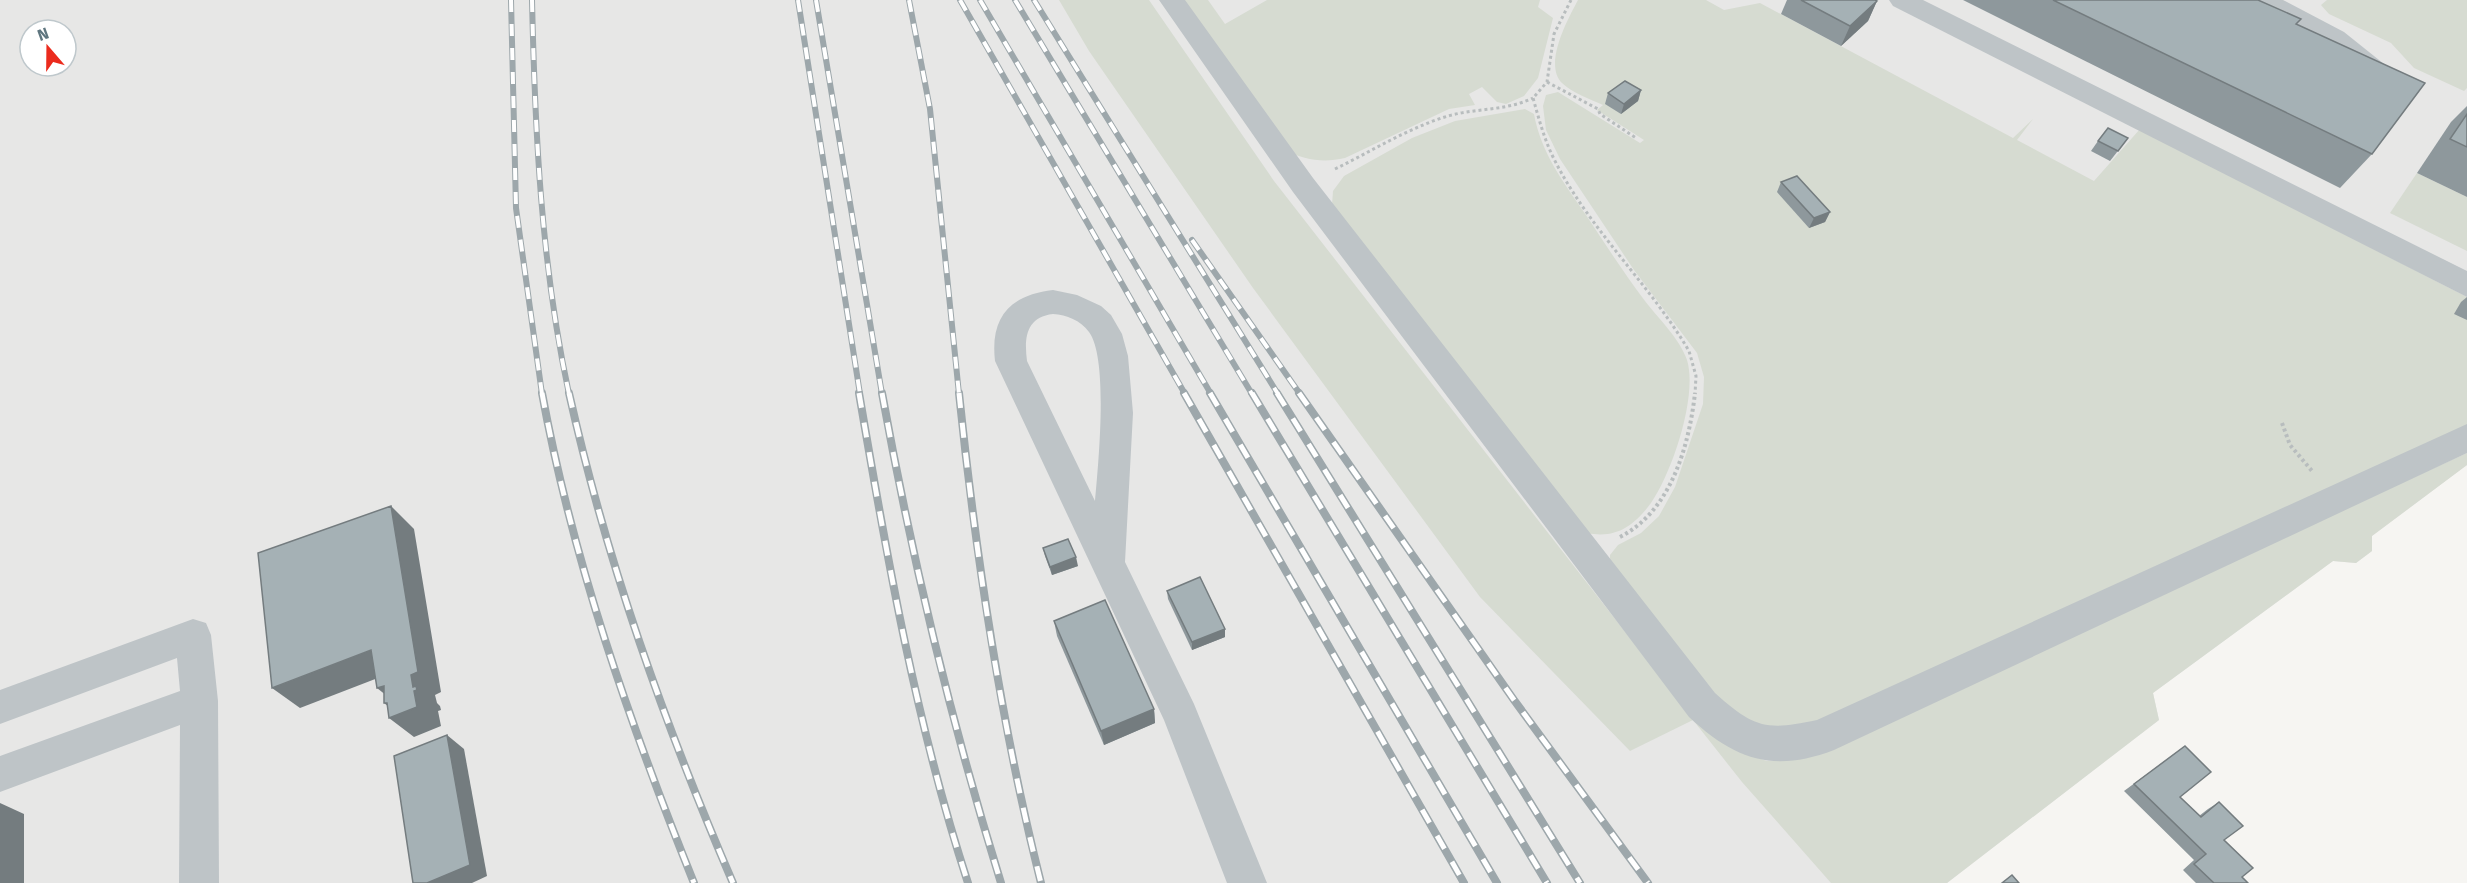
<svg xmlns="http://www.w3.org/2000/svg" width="2467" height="883" font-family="'Fira Sans',sans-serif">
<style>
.built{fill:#e7e7e6;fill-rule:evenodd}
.green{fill:#d6dbd1}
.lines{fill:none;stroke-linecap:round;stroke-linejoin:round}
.path-far1{stroke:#b8bdbe;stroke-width:3;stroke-dasharray:3 3;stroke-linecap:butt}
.path{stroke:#b8bdbe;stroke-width:4;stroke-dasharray:3 3;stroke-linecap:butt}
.minor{fill:#bec4c7;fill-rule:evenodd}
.rail-far1-casing{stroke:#9da7ab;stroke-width:6}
.rail-casing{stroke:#9da7ab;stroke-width:8}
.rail-far1{stroke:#fff;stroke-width:4;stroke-dasharray:12;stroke-linecap:butt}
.rail{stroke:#fff;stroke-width:5;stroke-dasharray:15;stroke-linecap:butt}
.wall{fill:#8e989c}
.shaded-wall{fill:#747c7f}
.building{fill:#a5b1b5;stroke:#747c7f;stroke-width:1.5}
</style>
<rect width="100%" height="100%" fill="#f6f5f2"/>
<path class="built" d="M0,0H2467V465L2372,536V551L2356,563L2333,561L2153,693L2159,720L1947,883H0ZM30,30H66V66H30Z"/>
<g class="green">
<path d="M1059,0H1149L1274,181L1693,719L1737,751L1767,761L1797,759L2467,453V465L2372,536V551L2356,563L2333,561L2153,693L2159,720L1947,883H1831L1742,782L1693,720L1630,751L1480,597L1253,288L1089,51Z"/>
<path d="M1178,0H1208L1225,24L1267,0H1540L1538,7L1553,18L1538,78L1524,96L1506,104L1497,102L1482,87L1469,94L1475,105L1449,109L1345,158C1323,163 1305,160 1284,150Z"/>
<path d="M1578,0H1706L1724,10L1760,3L2013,138L2033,119L2017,140L2094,181L2140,129L2467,297V425L1788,738L1722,711L1610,567V555L1618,545L1641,533L1659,516L1675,487L1703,404L1704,377L1697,353L1634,270L1560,159L1546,130L1543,106L1546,95L1558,92L1640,143L1644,140L1597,110L1603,105C1590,99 1572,93 1562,83C1543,64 1568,19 1578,0Z"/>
<path d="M2327,0H2467V88L2464,91L2414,68L2391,43L2329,14L2321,5Z"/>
<path d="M1525,109L1534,114C1541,153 1564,183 1586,215C1605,244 1624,273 1645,301C1658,318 1680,339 1687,360C1698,396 1672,473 1651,503C1634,526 1616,539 1587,533L1332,205L1333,191L1344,176L1412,138L1455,121Z"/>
<path d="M2417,173L2467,197V251L2390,213Z"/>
</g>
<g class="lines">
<g class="path-far1">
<path d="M1571,0L1554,34L1547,82L1533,98C1539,119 1544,139 1554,159C1589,229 1649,283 1689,351L1696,376L1695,394"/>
<path d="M1547,82L1598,109L1600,114L1636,138"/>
<path d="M1335,169C1372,151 1408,128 1448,116C1476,108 1506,111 1533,98"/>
</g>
<g class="path">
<path d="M2282,423L2290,445L2312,471"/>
<path d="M1620,537C1671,511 1689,446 1695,393"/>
</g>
<g class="minor">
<path d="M1159,0H1185L1313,178L1715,693C1754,728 1766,731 1817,720L2467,424V453L1834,750C1774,773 1735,760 1689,717L1293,192Z"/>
<path d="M1889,0H1923L2467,271V297L1893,6Z"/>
<path d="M2249,0H2283L2344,32L2389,68L2393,75L2389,82L2379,84L2369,82L2326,44L2253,6Z"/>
<path d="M1053,290L1077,295L1101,306L1111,315L1122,334L1128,356L1133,413L1125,562L1194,704L1267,883H1227L1164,720L995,361C990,317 1010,295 1053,290ZM1053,314C1067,315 1080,320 1089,332C1109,359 1098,467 1095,501L1027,361C1024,338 1026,317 1053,314Z"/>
<path d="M193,619L206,623L211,635L218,701L219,883H179L180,725L0,792V756L180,691L177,658L0,724V690Z"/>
</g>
<g class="rail-far1-casing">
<g id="rail-far1">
<path d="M511,0L516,208L542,394"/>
<path d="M532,0C535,133 541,264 569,394"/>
<path d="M798,0L860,394"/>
<path d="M816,0L882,394"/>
<path d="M909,0L930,109L959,394"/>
<path d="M960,0L1185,394"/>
<path d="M980,0L1211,394"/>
<path d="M1015,0L1252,394"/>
<path d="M1034,0L1278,394"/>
<path d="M1192,240L1300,394"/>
</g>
</g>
<g class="rail-casing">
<g id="rail">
<path d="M542,393C573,562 630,724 694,883"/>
<path d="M569,393C607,563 664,723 733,883"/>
<path d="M859,393C887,558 916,724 968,883"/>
<path d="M882,393C912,559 951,722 1001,883"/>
<path d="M959,393C976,558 1000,721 1041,883"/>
<path d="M1184,393L1464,883"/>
<path d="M1210,393L1497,883"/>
<path d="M1252,393L1547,883"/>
<path d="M1277,393L1580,883"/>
<path d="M1299,393L1514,700L1648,883"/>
</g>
</g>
<use href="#rail-far1" class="rail-far1"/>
<use href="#rail" class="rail"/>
</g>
<g class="wall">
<path d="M1787,0H1875L1877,1L1868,21L1841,46L1781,14Z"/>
<path d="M1963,0H2258L2296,24L2372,154L2340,188Z"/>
<path d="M1641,90L1638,101L1621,114L1605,104L1608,93Z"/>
<path d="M2467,106V197L2417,173L2451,122Z"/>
<path d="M2128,138L2110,161L2091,151L2098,141Z"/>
<path d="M1781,182L1830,212L1825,222L1809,228L1777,192Z"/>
<path d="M2467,297V320L2454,314L2461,302Z"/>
<path d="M1043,548L1078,566L1052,575L1045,556Z"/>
<path d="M1167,591L1225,629V637L1192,650L1168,599Z"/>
<path d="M1054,621L1154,709L1155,723L1104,745L1057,636Z"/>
<path d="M2185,746L2180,797L2199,816L2208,809L2219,802L2224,840L2242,877L2248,883H2196L2183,870L2194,860L2124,791Z"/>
</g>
<g class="shaded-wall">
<path d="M1877,1L1868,21L1841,46L1850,26Z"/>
<path d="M1641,90L1638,101L1621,114L1624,104Z"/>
<path d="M1830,212L1825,222L1809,228L1814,218Z"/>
<path d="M391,506L414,529L441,692L435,695L437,703L440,706L441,710L438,711L441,726L414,737L389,718L398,714L384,703L411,675Z"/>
<path d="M1076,557L1078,566L1052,575L1050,567Z"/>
<path d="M1225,629V637L1192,650V642Z"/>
<path d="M371,650L396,671L300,708L272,688Z"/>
<path d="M384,686L402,708L377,688Z"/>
<path d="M1154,709L1155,723L1104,745L1101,731Z"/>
<path d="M447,735L464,749L487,876L472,883H427Z"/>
<path d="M0,803L24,814V883H0Z"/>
</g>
<g class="building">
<path d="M1801,0H1875L1877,1L1850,26Z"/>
<path d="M2053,0H2258L2301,19L2296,24L2425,83L2372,154Z"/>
<path d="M1625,81L1641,90L1624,104L1608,93Z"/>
<path d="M2467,114V147L2450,139Z"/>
<path d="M2108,128L2128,138L2118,151L2098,141Z"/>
<path d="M1797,176L1830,212L1814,218L1781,182Z"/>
<path d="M391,506L418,672L411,675L413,687L416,686L417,690L414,691L417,707L389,718L387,703H384V686L377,688L371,650L272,688L258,553Z"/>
<path d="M1068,539L1076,557L1050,567L1043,548Z"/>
<path d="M1200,577L1225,629L1192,642L1167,591Z"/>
<path d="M1105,600L1154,709L1101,731L1054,621Z"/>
<path d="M447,735L470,865L427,883H413L394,756Z"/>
<path d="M2185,746L2211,772L2180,797L2201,817L2219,802L2243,826L2224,840L2253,868L2242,877L2248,883H2214L2194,864L2206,854L2134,784Z"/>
<path d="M2012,875L2019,883H2002Z"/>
</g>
<g transform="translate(48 48) rotate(340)"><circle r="28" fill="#ffffff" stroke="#bfc8cc" stroke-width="1.5"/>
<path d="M0-4.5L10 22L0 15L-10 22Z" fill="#eb2b1d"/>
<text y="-9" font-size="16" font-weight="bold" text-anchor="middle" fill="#5f767f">N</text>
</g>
</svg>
